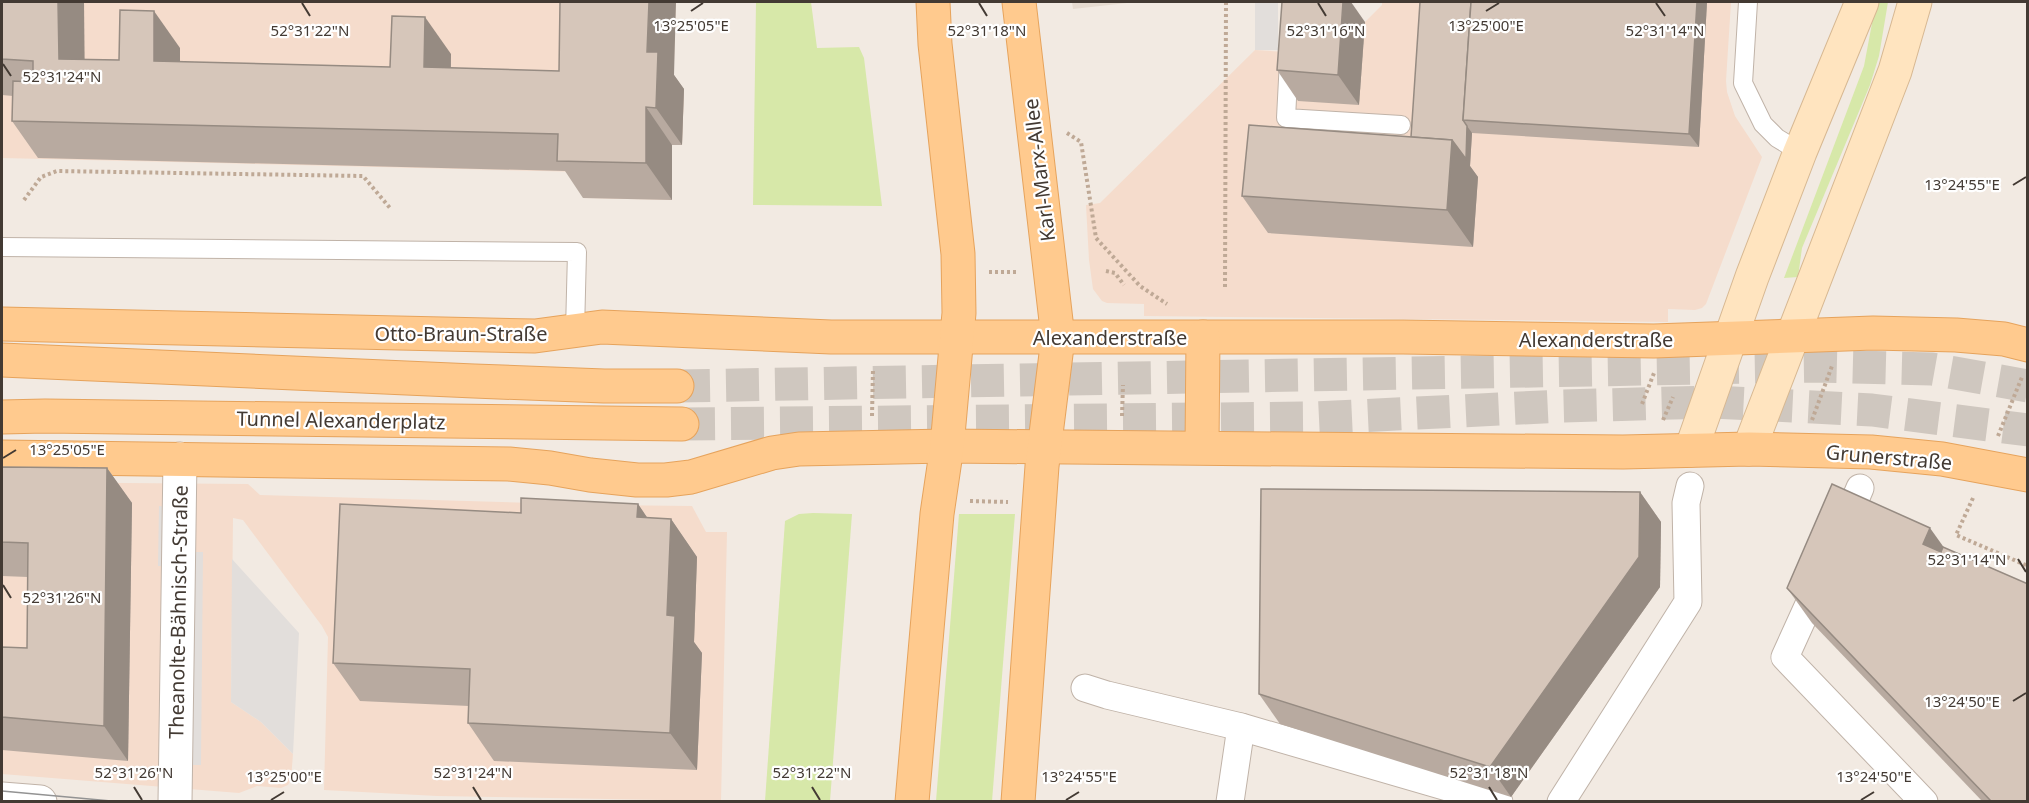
<svg xmlns="http://www.w3.org/2000/svg" width="2029" height="803" font-family="'Noto Sans',sans-serif">
<style>
.residential{fill:#e6dbd0}
.commercial{fill:#f5dccc}
.green{fill:#d7e8a9}
.parking{fill:#e2dedb}
.lines{fill:none;stroke-linecap:round;stroke-linejoin:round}
.primary-tunnel{stroke:#cfc7bf;stroke-width:33;stroke-dasharray:33 16;stroke-linecap:butt}
.service-casing{stroke:#c0b3a8;stroke-width:20}
.pedestrian-casing{stroke:#c0b3a8;stroke-width:29}
.minor-casing{stroke:#c0b3a8;stroke-width:35}
.secondary-casing{stroke:#d7b892;stroke-width:35}
.primary-casing{stroke:#e6a35c;stroke-width:35}
.path{stroke:#bfa996;stroke-width:4;stroke-dasharray:3 3;stroke-linecap:butt}
.service{stroke:#fff;stroke-width:18}
.pedestrian{stroke:#fff;stroke-width:27}
.minor{stroke:#fff;stroke-width:33}
.secondary{stroke:#ffe4bf;stroke-width:33}
.primary{stroke:#ffca8e;stroke-width:33}
.tram{stroke:#939393;stroke-width:1.5}
.wall{fill:#b8aaa0}
.shaded-wall{fill:#968b82}
.building{fill:#d6c6ba;stroke:#968b82;stroke-width:1.5}
.ticks{fill:none;stroke:#433a33;stroke-width:2}
.labels{text-anchor:middle;dominant-baseline:central;stroke-width:4.5;stroke-linejoin:round;paint-order:stroke}
.street-label{font-size:20px;fill:#433a33;stroke:#fff}
.ticks-label{font-size:15px;text-anchor:middle;fill:#433a33;stroke:#fff;stroke-width:4.5;stroke-linejoin:round;paint-order:stroke}
</style>
<rect width="100%" height="100%" fill="#f2eae2"/>
<path class="residential" d="M1072,2H1136L1073,9Z"/>
<g class="commercial">
<path d="M2,2H676L673,88L684,89L682,145H672V200L583,198V172L2,158Z"/>
<path d="M1382,2H1731L1726,81L1727,92L1735,116L1762,157L1706,304L1702,308L1695,310L1668,309V322L1144,316V304L1107,303L1102,301L1093,289L1089,260L1086,205L1100,203L1255,50L1301,53L1365,22L1382,5Z"/>
<path d="M2,482L248,484L260,495L603,505L692,506L706,532H727L721,801L437,796L324,790L328,637L322,626L243,520L233,518L231,702L261,722L293,754L291,779L288,785L281,788L257,786L239,793L2,774Z"/>
</g>
<g class="green">
<path d="M756,2H811L817,48L859,47L864,58L882,206L753,205Z"/>
<path d="M1876,2H1888L1879,56L1870,85L1802,248L1798,277L1784,278L1864,66Z"/>
<path d="M813,513L852,514L830,801H765L785,521L799,514Z"/>
<path d="M959,514H1015L992,801H936Z"/>
</g>
<g class="parking">
<rect x="1255" y="2" width="23" height="48"/>
<path d="M159,506L168,507L167,566H158Z"/>
<path d="M193,552H203L201,765H192Z"/>
<path d="M232,559L299,633L293,754L261,722L231,702Z"/>
</g>
<g class="lines">
<g class="primary-tunnel">
<path d="M677,386L1816,366L1932,369L2028,386"/>
<path d="M682,424L1314,418L1563,406L1712,402L1872,410L2028,430"/>
</g>
<g class="service-casing">
<g id="service">
<path d="M1748,2L1743,83L1763,124L1777,138L1800,152"/>
<path d="M1289,60L1286,118L1401,125"/>
<path d="M2,247L577,252L575,331"/>
</g>
</g>
<g class="pedestrian-casing">
<g id="pedestrian">
<path d="M1843,528L1860,488"/>
<path d="M1820,580L1785,657L1924,802"/>
<path d="M1085,688L1107,695L1241,727L1499,802"/>
<path d="M1230,802L1241,727"/>
<path d="M1561,802L1688,602L1686,503L1690,486"/>
</g>
</g>
<g class="minor-casing">
<g id="minor">
<path d="M2,799L40,802"/>
<path d="M175,802L180,459"/>
</g>
</g>
<g class="secondary-casing">
<g id="secondary">
<path d="M1749,449L1895,71L1915,2"/>
<path d="M1691,450L1752,277L1800,152L1862,2"/>
</g>
</g>
<g class="primary-casing">
<g id="primary">
<path d="M2,324L535,336L602,327L831,337H1403L1654,341L1873,333L1956,335L2004,339L2028,345"/>
<path d="M2,360L474,381L604,386H677"/>
<path d="M2,417L45,416L682,424"/>
<path d="M1202,447L1203,337"/>
<path d="M2,457L509,464L550,468L590,475L637,480H666L691,477L772,453L799,449L947,446L1623,452L1749,449L1871,452L1942,459L2028,475"/>
<path d="M912,802L937,514L947,446L959,313L958,254L935,44L933,2"/>
<path d="M1018,802L1042,466L1058,338L1019,2"/>
</g>
</g>
<g class="path">
<path d="M1067,133L1081,142L1096,238L1140,286L1167,304"/>
<path d="M24,200L41,177L57,171L363,176L390,208"/>
<path d="M1106,271L1115,273L1124,285"/>
<path d="M989,272H1018"/>
<path d="M1225,287L1226,2"/>
<path d="M1642,404L1654,373"/>
<path d="M872,416L873,369"/>
<path d="M1122,416L1123,385"/>
<path d="M1663,420L1673,397"/>
<path d="M1812,420L1832,366"/>
<path d="M1998,436L2022,377"/>
<path d="M1973,498L1956,535L2028,566"/>
<path d="M970,501L1008,502"/>
<path d="M372,802H386"/>
</g>
<use href="#service" class="service"/>
<use href="#pedestrian" class="pedestrian"/>
<use href="#minor" class="minor"/>
<use href="#secondary" class="secondary"/>
<use href="#primary" class="primary"/>
<path class="tram" d="M2,791L122,802"/>
</g>
<g class="wall">
<path d="M2,2H84V59L119,60L180,48V62L390,67L451,54V68L674,75L684,89L682,145H672V200L583,198L565,171L38,158L12,121L13,96L2,95Z"/>
<path d="M1707,2L1699,147L1472,133L1470,166L1478,177L1473,247L1268,233L1242,196L1411,137Z"/>
<path d="M1365,22L1359,105L1298,101L1277,70Z"/>
<path d="M2,467L107,468L132,503L128,761L2,750V647L27,648L28,577L2,576Z"/>
<path d="M1640,492L1661,522L1660,587L1511,797L1280,724L1259,694Z"/>
<path d="M638,504L647,518L671,519L697,557L694,642L702,653L697,770L494,761L468,723L469,706L360,701L333,663L521,513Z"/>
<path d="M1787,588L2028,801H1982L1812,623Z"/>
</g>
<g class="shaded-wall">
<path d="M58,2H84L85,96L59,59Z"/>
<path d="M649,2H676L674,75L684,89L682,145L656,108L647,52Z"/>
<path d="M1343,2H1351L1365,22L1359,105L1338,75Z"/>
<path d="M1697,2H1707L1699,147L1689,134Z"/>
<path d="M154,11L180,48V98L154,61Z"/>
<path d="M425,17L451,54L450,105L424,67Z"/>
<path d="M646,107L672,145V200L646,163Z"/>
<path d="M1467,126L1472,133L1470,166L1478,177L1473,247L1447,210L1452,140Z"/>
<path d="M107,468L132,503L128,761L104,726Z"/>
<path d="M1640,492L1661,522L1660,587L1511,797L1490,767Z"/>
<path d="M638,504L664,542L637,517Z"/>
<path d="M671,519L697,557L694,642L702,653L697,770L670,733L667,615Z"/>
<path d="M1930,528L1955,563L1923,544Z"/>
</g>
<g class="building">
<path d="M2,2H58L59,59L119,60L120,10L154,11V61L390,67L392,16L425,17L424,67L559,71L560,2H649L647,52H658L656,108L646,107V163L557,161L558,134L12,121L13,81L33,82V61L2,59Z"/>
<path d="M1282,2H1343L1338,75L1277,70Z"/>
<path d="M1420,2H1471L1463,120L1467,126L1466,159L1452,140L1411,137Z"/>
<path d="M1471,2H1697L1689,134L1463,120Z"/>
<path d="M1249,125L1452,140L1447,210L1242,196Z"/>
<path d="M2,467L107,468L104,726L2,717V647L27,648L28,543L2,542Z"/>
<path d="M1832,484L1930,528L1923,544L1941,552L1943,547L2028,584V801H1991L1787,588Z"/>
<path d="M1261,489L1640,492L1639,557L1490,767L1259,694Z"/>
<path d="M521,498L638,504L637,517L671,519L667,615L675,616L670,733L468,723L470,669L333,663L340,504L521,513Z"/>
</g>
<path class="ticks" d="M302,3L310,16M979,3L987,16M1318,3L1326,16M1656,3L1665,16M691,11L703,3M1486,11L1499,3M3,64L11,76M2013,185L2026,177M3,458L16,450M2018,559L2026,572M3,585L11,598M2013,701L2026,693M134,787L142,800M473,787L481,800M812,787L820,800M1489,787L1497,800M271,800L284,792M1066,800L1079,792M1861,800L1874,792"/>
<g class="labels">
<g class="street-label">
<text transform="translate(1039 170) rotate(-97)">Karl-Marx-Allee</text>
<text x="461" y="333">Otto-Braun-Straße</text>
<text x="1110" y="337">Alexanderstraße</text>
<text x="1596" y="339">Alexanderstraße</text>
<text transform="translate(341 420) rotate(1)">Tunnel Alexanderplatz</text>
<text transform="translate(1889 457) rotate(5)">Grunerstraße</text>
<text transform="translate(178 612) rotate(-89)">Theanolte-Bähnisch-Straße</text>
</g>
</g>
<g class="ticks-label">
<text x="691" y="31">13°25'05"E</text>
<text x="1486" y="31">13°25'00"E</text>
<text x="310" y="36">52°31'22"N</text>
<text x="987" y="36">52°31'18"N</text>
<text x="1326" y="36">52°31'16"N</text>
<text x="1665" y="36">52°31'14"N</text>
<text x="62" y="82">52°31'24"N</text>
<text x="1962" y="190">13°24'55"E</text>
<text x="67" y="455">13°25'05"E</text>
<text x="1967" y="565">52°31'14"N</text>
<text x="62" y="603">52°31'26"N</text>
<text x="1962" y="707">13°24'50"E</text>
<text x="134" y="778">52°31'26"N</text>
<text x="473" y="778">52°31'24"N</text>
<text x="812" y="778">52°31'22"N</text>
<text x="1489" y="778">52°31'18"N</text>
<text x="284" y="782">13°25'00"E</text>
<text x="1079" y="782">13°24'55"E</text>
<text x="1874" y="782">13°24'50"E</text>
</g>
<rect width="2029" height="803" fill="none" stroke="#433a33" stroke-width="6"/>
</svg>
